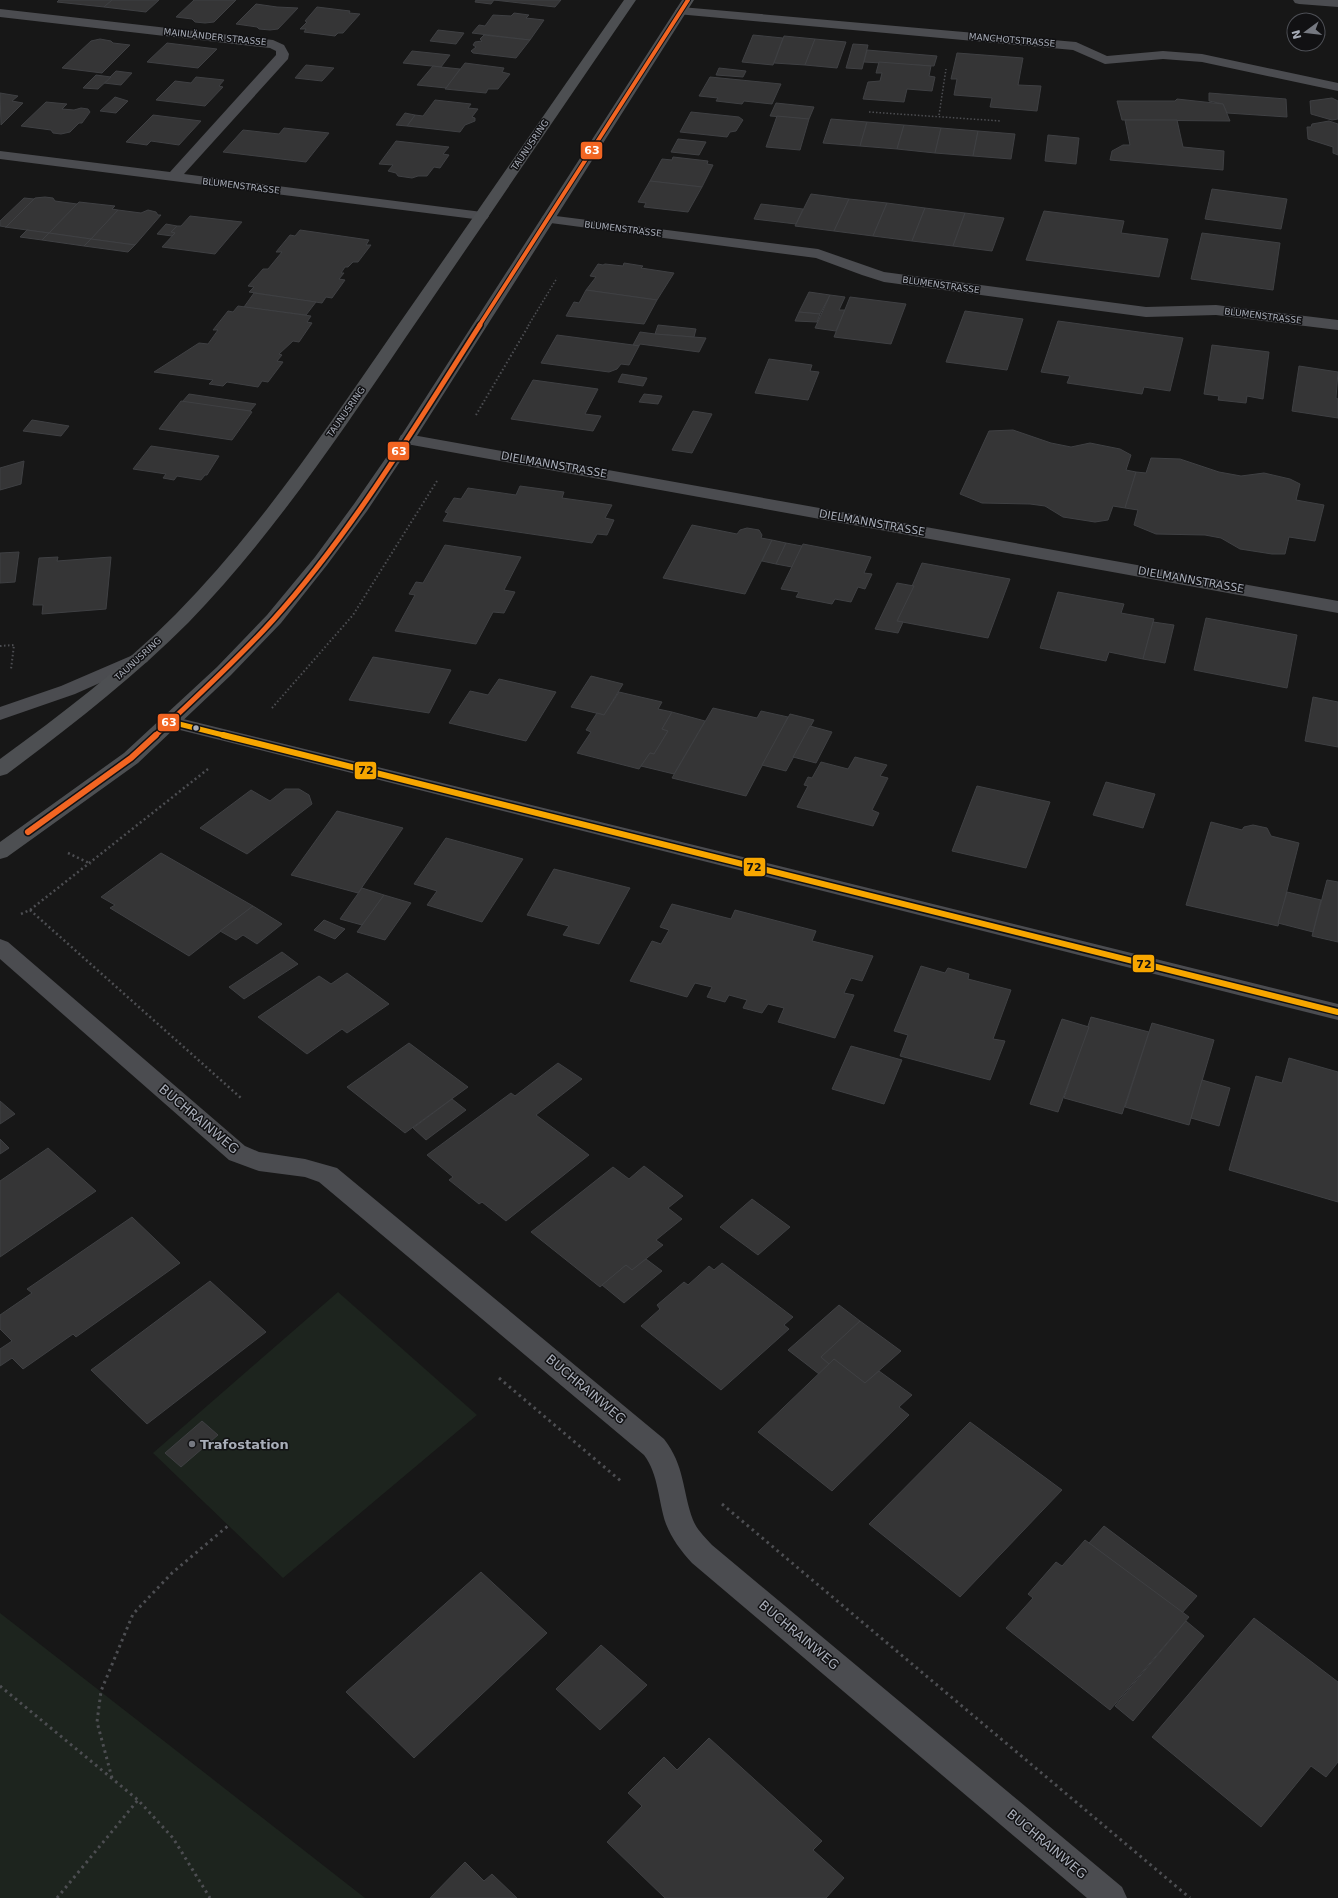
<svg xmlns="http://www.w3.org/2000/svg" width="1338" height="1898" font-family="'DejaVu Sans',sans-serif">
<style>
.green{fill:#1d241e}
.building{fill:#353536;stroke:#3f4043}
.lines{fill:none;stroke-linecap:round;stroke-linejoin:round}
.path-far3{stroke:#4d4e52;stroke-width:1.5;stroke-dasharray:1.5 2;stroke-linecap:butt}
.path-far2{stroke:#4d4e52;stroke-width:2;stroke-dasharray:1.5 2.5;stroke-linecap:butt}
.path-far1{stroke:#4d4e52;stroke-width:2.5;stroke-dasharray:2 3;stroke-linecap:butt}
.path{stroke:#4d4e52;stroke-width:3;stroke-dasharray:2.5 4;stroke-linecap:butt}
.minor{fill:#4b4c50;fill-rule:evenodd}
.major{fill:#4d4f52;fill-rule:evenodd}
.bus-1-far1-casing{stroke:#111113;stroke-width:8}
.bus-1-casing{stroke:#111113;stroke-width:9}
.bus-2-far2-casing{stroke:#111113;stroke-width:6}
.bus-2-far1-casing{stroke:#111113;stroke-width:8}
.bus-2-casing{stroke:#111113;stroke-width:9}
.bus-1-far1{stroke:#f7a600;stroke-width:5}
.bus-1{stroke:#f7a600;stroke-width:6}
.bus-2-far2{stroke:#f26522;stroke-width:4}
.bus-2-far1{stroke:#f26522;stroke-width:5}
.bus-2{stroke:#f26522;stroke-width:6}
.bus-dot{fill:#a8adb8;stroke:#111113;stroke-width:1.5}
.poi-dot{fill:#757880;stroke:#111113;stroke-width:1.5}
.labels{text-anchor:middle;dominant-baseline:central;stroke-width:3;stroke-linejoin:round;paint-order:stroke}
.far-street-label{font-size:9px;fill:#a8adb8;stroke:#111113}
.street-label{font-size:11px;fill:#a8adb8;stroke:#111113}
.near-street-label{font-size:13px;fill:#a8adb8;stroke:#111113}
.near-poi-label{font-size:13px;font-weight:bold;fill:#a8adb8;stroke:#111113;text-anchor:start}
.line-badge{stroke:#111113;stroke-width:1.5}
.badge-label{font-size:11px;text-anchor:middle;font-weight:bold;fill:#fff}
.pale-badge-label{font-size:11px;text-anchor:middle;font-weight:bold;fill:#111}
</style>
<rect width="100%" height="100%" fill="#171717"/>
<g class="green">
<path d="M338,1292L477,1415L283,1578L153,1453Z"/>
<path d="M0,1613L365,1898H0Z"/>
</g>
<g class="building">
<path d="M59,0H112L104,7L57,2Z"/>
<path d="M112,0H159L146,12L104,7Z"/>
<path d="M194,0H236L214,22L205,23L195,22L192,19L176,17Z"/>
<path d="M476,0H494L491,4L475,2Z"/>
<path d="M494,0H561L555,7Z"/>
<path d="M256,4L277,7L298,8L278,29L270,30L259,29L257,27L236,24Z"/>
<path d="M317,7L350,11L349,13L360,14L343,33H338L335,36L304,32L306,29H300L307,22L305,21Z"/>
<path d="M514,13L529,15L526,18L544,20L530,40L472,33L479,25L485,26L493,15L511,16Z"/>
<path d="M438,30L464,33L456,44L430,41Z"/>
<path d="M484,35L530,40L516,58L473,53L471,51L476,47L473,45L475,42L482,41L480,39Z"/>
<path d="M753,35L783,38L773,65L742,62Z"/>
<path d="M784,36L815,39L805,65L774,63Z"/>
<path d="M100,39L111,41L113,43L130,45L102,73L62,68L91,41Z"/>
<path d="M815,39L846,42L837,68L805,65Z"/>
<path d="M167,43L217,49L198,68L147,62Z"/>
<path d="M853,44L868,45L862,69L846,68Z"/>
<path d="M867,50L937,56L934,66L864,62Z"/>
<path d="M412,51L450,55L441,67L403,63Z"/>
<path d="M957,53L1023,58L1018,85L1041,86L1037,111L990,107L992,98L954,95L957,79H951Z"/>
<path d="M879,62L931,66L929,76L935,77L932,91L907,89L904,102L863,99L868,82L880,81L882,73H876Z"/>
<path d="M465,63L504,68L502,72L510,74L498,89H488L486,93L445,89Z"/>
<path d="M306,65L334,68L322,81L295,78Z"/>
<path d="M433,66L441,67L460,69L446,88L417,85Z"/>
<path d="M719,68L746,71L743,77L716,75Z"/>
<path d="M116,71L132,73L121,85L104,83Z"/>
<path d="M96,75L111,77L98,89L83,88Z"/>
<path d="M196,77L224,80L219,86L223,87L205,106L156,100L175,81L191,83Z"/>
<path d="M710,77L781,84L772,104L744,101L742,104L716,101L718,98L699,96Z"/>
<path d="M0,93L18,96L12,101L23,103L1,125Z"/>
<path d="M1209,93L1286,99L1287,117L1227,113L1223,104L1209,101Z"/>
<path d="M115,97L128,101L116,113L100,111Z"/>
<path d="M1332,98L1338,101V119L1332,120L1311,114L1310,101Z"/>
<path d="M1177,99L1223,104L1230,121L1122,120L1117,101H1175Z"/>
<path d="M435,100L471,104L468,108L478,109L472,117L475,118V121L465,125L460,132L407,126L415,115L423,116Z"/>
<path d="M46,102L67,104L62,109L74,110L81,108L88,109L90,112L82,123H79L70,132L61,134L53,133L51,130L21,126Z"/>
<path d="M776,103L814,107L809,119L770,116Z"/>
<path d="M691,112L739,117L743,120L736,131L730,132L727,137L680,132Z"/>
<path d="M405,113L415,115L407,126L396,125Z"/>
<path d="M153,115L201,121L179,145L151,141L147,145L126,142Z"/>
<path d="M777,116L809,119L800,150L766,147Z"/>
<path d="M831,119L867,122L860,146L823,143Z"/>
<path d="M1125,120H1177L1183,147L1224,151L1223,170L1110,160L1112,151L1123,145H1130Z"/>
<path d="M1329,121L1338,124V155L1333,153V147L1308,139L1307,127H1311L1312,124Z"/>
<path d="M867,122L904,125L897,149L860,146Z"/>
<path d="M904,125L941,128L935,153L897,149Z"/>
<path d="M284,128L329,133L306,162L223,152L243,130L279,134Z"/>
<path d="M941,128L978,131L973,156L935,153Z"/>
<path d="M978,131L1015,134L1011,159L973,156Z"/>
<path d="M1048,135L1079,138L1076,164L1045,161Z"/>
<path d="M678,139L706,142L699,155L671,152Z"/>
<path d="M396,141L449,147L443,154L449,155L440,168L434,167L427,176H418L412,178L398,176L396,173L388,171L393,165L379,164Z"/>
<path d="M673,157L708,161L707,164L713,165L702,187L650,181L662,159L672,160Z"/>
<path d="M650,181L702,187L688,212L644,207L646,203L638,202Z"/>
<path d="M1212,189L1287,199L1281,229L1205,219Z"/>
<path d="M811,194L849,199L834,231L795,226Z"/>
<path d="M45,197L53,198L55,201L77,204L49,233L5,227L35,198Z"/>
<path d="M24,198L34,199L6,227L0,226V221Z"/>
<path d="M849,199L887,203L873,236L834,231Z"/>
<path d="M79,202L115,206L112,209L118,210L91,239L49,233Z"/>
<path d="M887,203L925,208L912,241L873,236Z"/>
<path d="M761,204L803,209L796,224L754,219Z"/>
<path d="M925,208L965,213L953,246L912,241Z"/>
<path d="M118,210L141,213L148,210L156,212L158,215H161L135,245L91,239Z"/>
<path d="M1044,211L1124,221L1121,233L1168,239L1159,277L1026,260Z"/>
<path d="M965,213L1004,218L992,251L953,246Z"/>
<path d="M190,216L242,222L215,254L162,247L175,233L171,232L177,226H181Z"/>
<path d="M166,224L177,226L171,232L175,233L172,236L157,234Z"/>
<path d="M27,230L49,233L42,240L20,237Z"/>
<path d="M300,230L369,240L366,245H371L358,262H353L348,267H345L341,273H344L339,279L345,280L332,298L326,297L322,303L249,292L254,287L248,286L263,269H268L282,252H276L290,235L295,236Z"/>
<path d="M49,233L91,239L84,246L42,240Z"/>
<path d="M1202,233L1280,243L1273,290L1191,279Z"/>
<path d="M91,239L135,245L128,252L84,246Z"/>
<path d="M624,263L643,266L641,268L674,273L657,300L586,290L596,277L590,276L598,264L603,265L605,264L623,266Z"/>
<path d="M586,290L657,300L644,324L566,316L574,302L579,303Z"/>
<path d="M809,292L830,295L820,314L799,312Z"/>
<path d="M254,293L316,302L306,315L244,307Z"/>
<path d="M830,295L845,297L839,310H845L836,331L815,328Z"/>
<path d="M850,297L906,304L891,344L834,337Z"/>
<path d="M238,306L311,316L307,322L312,323L299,342L293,341L279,354L282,355L277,361L283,362L268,382L262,381L258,387L227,382L223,386L209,384L213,380L154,372L199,343L208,344L218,330H213L228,311L233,312Z"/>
<path d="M965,311L1023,319L1007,370L946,362Z"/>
<path d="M799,312L820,314L817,322L795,321Z"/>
<path d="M1058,321L1183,338L1170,391L1144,387L1142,394L1067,383L1070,376L1041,372Z"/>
<path d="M658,325L696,329L694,337L655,334Z"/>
<path d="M640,332L655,334L706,338L699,352L640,344L639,346L633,345Z"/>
<path d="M557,335L633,345L639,346L629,365L621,364L617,369L609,372L541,363Z"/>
<path d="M1212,345L1269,352L1263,399L1247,396L1246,403L1218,400L1219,396L1204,394Z"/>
<path d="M769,359L812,365L810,371L819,372L808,400L755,393Z"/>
<path d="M1299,366L1338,372L1336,398L1338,399V418L1292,411Z"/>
<path d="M622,374L647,378L643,386L618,382Z"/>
<path d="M533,380L598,389L585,414L601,416L593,431L511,419Z"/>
<path d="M189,394L256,404L250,411L182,402Z"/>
<path d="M644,394L662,396L658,404L639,402Z"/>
<path d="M181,401L250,411L252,412L232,440L159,429Z"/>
<path d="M693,411L712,414L692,453L672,450Z"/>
<path d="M32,420L69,426L61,436L23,431Z"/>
<path d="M1013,430L1051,443L1071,447L1090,443L1120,449L1131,455L1126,470L1136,472L1125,508L1113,506L1108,520L1095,522L1063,517L1045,506L1030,504L982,503L960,494L989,431Z"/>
<path d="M151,446L219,456L207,475H205L201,480L177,476L174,480L163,478L166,474L133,469Z"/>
<path d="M1151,458L1180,459L1219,472L1241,476L1264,473L1290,479L1300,484L1296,500L1324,505L1315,541L1289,537L1285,554H1272L1240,549L1221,538L1205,535L1156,534L1134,525L1138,510L1125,508L1136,472L1146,473Z"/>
<path d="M24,461L21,484L0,490V468Z"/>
<path d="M520,486L564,492L562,498L612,505L605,518L614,520L607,535L597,534L592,543L443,521L448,513L445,512L454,498L461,499L468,488L516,495Z"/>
<path d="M692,525L737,534L740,530L747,528L759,530L762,535L761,538L772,540L745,594L663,578Z"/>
<path d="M772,540L786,543L776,564L762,561Z"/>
<path d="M786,543L802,546L792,567L776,564Z"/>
<path d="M803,544L871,557L864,573L872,574L865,589L858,587L851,602L835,599L832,604L796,597L799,592L781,589Z"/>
<path d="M445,545L521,557L504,590L515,592L504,613L493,612L476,644L395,631L415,595L409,594L416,582L423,583Z"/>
<path d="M19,552L15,582L0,583V553Z"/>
<path d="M58,557L57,561L111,557L106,609L42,614L43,605H33L39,558Z"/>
<path d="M922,563L1010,579L988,638L897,621Z"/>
<path d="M897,583L914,586L897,621L903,622L898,633L875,629Z"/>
<path d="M1058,592L1124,604L1121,613L1154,619L1143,659L1109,652L1106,661L1040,648Z"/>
<path d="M1206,618L1297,635L1287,688L1194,670Z"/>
<path d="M1153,622L1174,625L1165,663L1143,659Z"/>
<path d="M373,657L451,670L429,713L349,700Z"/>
<path d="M591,676L623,684L604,715L571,707Z"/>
<path d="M499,679L556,692L526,741L449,723L470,691L488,695Z"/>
<path d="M619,692L662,702L658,709L672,712L662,729L668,731L654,754L650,753L639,769L577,753L591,732L586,730L597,713L604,715Z"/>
<path d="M1313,697L1338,702V747L1305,741Z"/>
<path d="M713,708L757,718L761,711L788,717L746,796L672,778Z"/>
<path d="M672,712L705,721L674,774L641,766L650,753L654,754L668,731L662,729Z"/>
<path d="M790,714L814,720L786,771L762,765Z"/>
<path d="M810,726L832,732L816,763L793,757Z"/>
<path d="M855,757L887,765L880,776L888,778L872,810L879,813L873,826L797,807L808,786L804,785L808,777L812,778L821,762L848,769Z"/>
<path d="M1106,782L1155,794L1143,828L1093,815Z"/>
<path d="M977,786L1050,802L1026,868L952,851Z"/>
<path d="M285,789H299L309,795L312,804L247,854L200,828L251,790L270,801Z"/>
<path d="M337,811L403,828L358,893L291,875Z"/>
<path d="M1211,822L1242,830L1244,827L1253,825L1267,828L1271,836L1299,843L1278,926L1186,905Z"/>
<path d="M446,838L523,859L482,922L427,905L437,891L414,884Z"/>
<path d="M161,853L253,906L189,956L110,908L115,905L101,897Z"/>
<path d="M554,869L630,888L599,944L563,935L569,926L527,915Z"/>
<path d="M1327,880L1338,882V942L1312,936Z"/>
<path d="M362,888L384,895L362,925L340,919Z"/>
<path d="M1287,892L1321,900L1313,932L1278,923Z"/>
<path d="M384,895L411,903L385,940L357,932Z"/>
<path d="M672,904L731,919L735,910L816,931L812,941L873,956L862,981L851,978L844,993L854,995L835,1038L778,1022L784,1008L768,1004L762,1013L743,1008L747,1000L729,995L725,1002L707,997L712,987L695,983L687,997L630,981L652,941L661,944L669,930L660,927Z"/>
<path d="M253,906L282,924L257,944L243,935L236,940L220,931Z"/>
<path d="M324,920L345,929L335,939L314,930Z"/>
<path d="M282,952L298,964L244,999L229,987Z"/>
<path d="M921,966L945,973L948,968L969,974L968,979L1011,990L993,1039L1005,1041L990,1080L900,1056L908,1035L894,1031Z"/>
<path d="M347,973L389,1004L347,1033L342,1029L307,1054L258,1017L319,976L331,984Z"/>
<path d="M1091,1017L1149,1032L1122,1114L1064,1098Z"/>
<path d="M1062,1019L1089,1027L1058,1112L1030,1104Z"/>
<path d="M1152,1023L1214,1040L1189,1125L1125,1107Z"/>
<path d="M409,1043L468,1087L405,1133L347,1087Z"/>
<path d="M851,1046L902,1060L884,1104L832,1089Z"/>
<path d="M1289,1058L1338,1072V1202L1229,1170L1256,1076L1282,1083Z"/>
<path d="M558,1063L582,1079L536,1115L589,1155L506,1221L482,1202L479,1204L449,1180L453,1177L427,1155L511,1093L515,1096Z"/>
<path d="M1202,1080L1230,1088L1219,1126L1191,1118Z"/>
<path d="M452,1099L466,1110L426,1140L413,1128Z"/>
<path d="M0,1101L15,1114L0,1124Z"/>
<path d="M0,1139L9,1148L0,1154Z"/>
<path d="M48,1148L96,1191L0,1257V1181Z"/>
<path d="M644,1166L683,1196L668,1208L682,1219L656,1240L663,1245L632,1270L626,1265L600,1287L531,1232L613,1167L629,1179Z"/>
<path d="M752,1199L790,1227L758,1255L720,1227Z"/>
<path d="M132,1217L180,1263L76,1337L73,1334L23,1369L12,1358L0,1366V1349L12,1341L0,1329V1315L32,1293L27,1289Z"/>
<path d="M646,1259L662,1271L624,1303L602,1285L626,1265L632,1270Z"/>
<path d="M722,1263L793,1317L784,1325L789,1329L721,1390L641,1326L660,1309L657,1305L684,1282L688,1285L709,1266L714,1270Z"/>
<path d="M210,1281L266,1332L147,1424L91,1370Z"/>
<path d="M839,1305L860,1321L821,1357L829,1364L819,1374L788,1350Z"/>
<path d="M860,1321L901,1351L865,1383L834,1359L829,1364L821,1357Z"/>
<path d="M834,1359L865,1383L879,1371L912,1395L899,1407L909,1415L832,1491L758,1432Z"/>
<path d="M202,1421L218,1435L181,1467L165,1453Z"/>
<path d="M970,1422L1062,1490L960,1597L869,1524Z"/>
<path d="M1104,1526L1197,1596L1182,1613L1089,1543Z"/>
<path d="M1085,1540L1189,1617L1110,1710L1006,1628L1033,1598L1028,1594L1056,1562L1062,1566Z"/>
<path d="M481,1572L547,1633L414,1758L346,1692Z"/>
<path d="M1254,1618L1338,1682V1762L1326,1777L1311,1766L1261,1827L1152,1737Z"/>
<path d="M1186,1621L1204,1636L1133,1721L1115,1706Z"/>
<path d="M601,1645L647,1685L600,1730L556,1689Z"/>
<path d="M709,1738L822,1841L813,1850L844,1878L826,1898H665L607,1842L642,1806L628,1793L664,1757L677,1770Z"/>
<path d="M465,1862L484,1881L492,1874L517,1898H430Z"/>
</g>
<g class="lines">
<g class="path-far3">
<path d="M869,112L1001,121"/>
<path d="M939,115L946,69"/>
<path d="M528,326L557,278"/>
</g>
<g class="path-far2">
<path d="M476,415L529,325"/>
<path d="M0,646L14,645L11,669"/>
<path d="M272,708L353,615L437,481"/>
</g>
<g class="path-far1">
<path d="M68,853L91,864"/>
<path d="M30,910L241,1098"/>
<path d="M21,914L30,910L208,769"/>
</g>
<g class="path">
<path d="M499,1378L622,1482"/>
<path d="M722,1504L1190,1898"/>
<path d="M0,1686L138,1800L173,1838L210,1898"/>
<path d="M112,1778L97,1722L101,1691L133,1614L172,1573L229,1525"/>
<path d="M57,1898L138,1800"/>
</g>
<g class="minor">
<path d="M1293,0H1338V7L1299,4L1295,3Z"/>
<path d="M681,7L1076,42L1107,56L1163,51L1202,54L1338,83V91L1202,62L1163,59L1105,64L1073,50L677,14L675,11L677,8Z"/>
<path d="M0,9L273,40L284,45L289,54L288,59L184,174L482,212L487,213L489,216L487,219L482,220L0,159V151L170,172L276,55V51L270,48L0,17Z"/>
<path d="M548,215L818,249L884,272L1146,307L1216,305L1338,320V330L1216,315L1146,317L884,282L862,275L816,258L543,222L541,219L543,216Z"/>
<path d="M407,434L1338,601V613L401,443L399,439L401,435Z"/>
<path d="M140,652L147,654L150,658L147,662L75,694L0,720V707L61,686Z"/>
<path d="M171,716L1338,1004V1020L164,726L161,722L164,718Z"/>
<path d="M0,939L8,942L245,1146L259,1152L305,1159L337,1168L664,1439C685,1466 682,1490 693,1520C697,1530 705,1537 712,1545L1122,1887L1127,1898H1087L692,1563C681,1551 672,1539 666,1524C658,1501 659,1475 644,1455L319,1182L305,1177L259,1171L229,1160L0,959Z"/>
</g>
<g class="major">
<path d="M624,0H636C559,112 483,225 406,337C339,436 272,536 189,622C133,678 71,726 7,774L0,776V759C62,714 122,668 176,614C260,529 327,428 394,331C471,221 547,110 624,0Z"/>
<path d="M682,0H694L415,439L367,511L327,565L281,623L231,675L138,763L7,857L0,859V842L124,753L217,667L267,615L315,557L354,504L399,439Z"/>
</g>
<g class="bus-1-far1-casing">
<path id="bus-1-far1" d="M171,722L227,736"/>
</g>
<g class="bus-1-casing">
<path id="bus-1" d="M223,735L1338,1012"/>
</g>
<g class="bus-2-far2-casing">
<path id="bus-2-far2" d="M479,326L688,0"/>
</g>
<g class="bus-2-far1-casing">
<path id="bus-2-far1" d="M155,736C195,698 236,661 273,620C353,531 416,425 480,325"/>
</g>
<g class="bus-2-casing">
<path id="bus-2" d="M28,832L131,758L156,735"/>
</g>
<use href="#bus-1-far1" class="bus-1-far1"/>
<use href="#bus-1" class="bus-1"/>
<use href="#bus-2-far2" class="bus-2-far2"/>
<use href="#bus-2-far1" class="bus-2-far1"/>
<use href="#bus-2" class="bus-2"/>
</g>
<circle class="bus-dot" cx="196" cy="728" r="3.5"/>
<circle class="poi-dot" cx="192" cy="1444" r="4"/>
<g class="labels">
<g class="far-street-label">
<text transform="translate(215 37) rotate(6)">MAINLÄNDER STRASSE</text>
<text transform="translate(1012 40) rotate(5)">MANCHOTSTRASSE</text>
<text transform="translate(530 145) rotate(-56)">TAUNUSRING</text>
<text transform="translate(241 186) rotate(7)">BLUMENSTRASSE</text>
<text transform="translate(623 229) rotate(7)">BLUMENSTRASSE</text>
<text transform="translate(941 285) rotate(8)">BLUMENSTRASSE</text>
<text transform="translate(1263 316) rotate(7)">BLUMENSTRASSE</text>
<text transform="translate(346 412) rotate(-55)">TAUNUSRING</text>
<text transform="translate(138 659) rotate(-42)">TAUNUSRING</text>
</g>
<g class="street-label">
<text transform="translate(554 465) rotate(10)">DIELMANNSTRASSE</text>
<text transform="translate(872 523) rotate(10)">DIELMANNSTRASSE</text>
<text transform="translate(1191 580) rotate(10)">DIELMANNSTRASSE</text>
</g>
<g class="near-street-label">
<text transform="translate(199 1119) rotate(40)">BUCHRAINWEG</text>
<text transform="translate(586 1389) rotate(40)">BUCHRAINWEG</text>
<text transform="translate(799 1635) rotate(40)">BUCHRAINWEG</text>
<text transform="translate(1047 1844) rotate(40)">BUCHRAINWEG</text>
</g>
<g class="near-poi-label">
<text x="200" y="1444">Trafostation</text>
</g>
</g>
<g class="line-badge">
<rect x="580" y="141" width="23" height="19" rx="4" fill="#f26522"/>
<rect x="387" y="441" width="23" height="20" rx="4" fill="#f26522"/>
<rect x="157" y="713" width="23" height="19" rx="4" fill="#f26522"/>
<rect x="354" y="761" width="23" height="19" rx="4" fill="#f7a600"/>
<rect x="743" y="857" width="23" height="20" rx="4" fill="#f7a600"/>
<rect x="1132" y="954" width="23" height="19" rx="4" fill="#f7a600"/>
</g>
<g class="badge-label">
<text x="592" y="154">63</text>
<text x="399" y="455">63</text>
<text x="169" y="726">63</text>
</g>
<g class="pale-badge-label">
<text x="366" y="774">72</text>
<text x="754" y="871">72</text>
<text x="1144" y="968">72</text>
</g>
<g transform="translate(1306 32) rotate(255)"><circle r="19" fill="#111113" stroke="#4d4f55"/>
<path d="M0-3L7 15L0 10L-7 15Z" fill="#757880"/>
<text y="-6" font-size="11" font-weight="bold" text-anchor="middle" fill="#a8adb8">N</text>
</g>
</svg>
